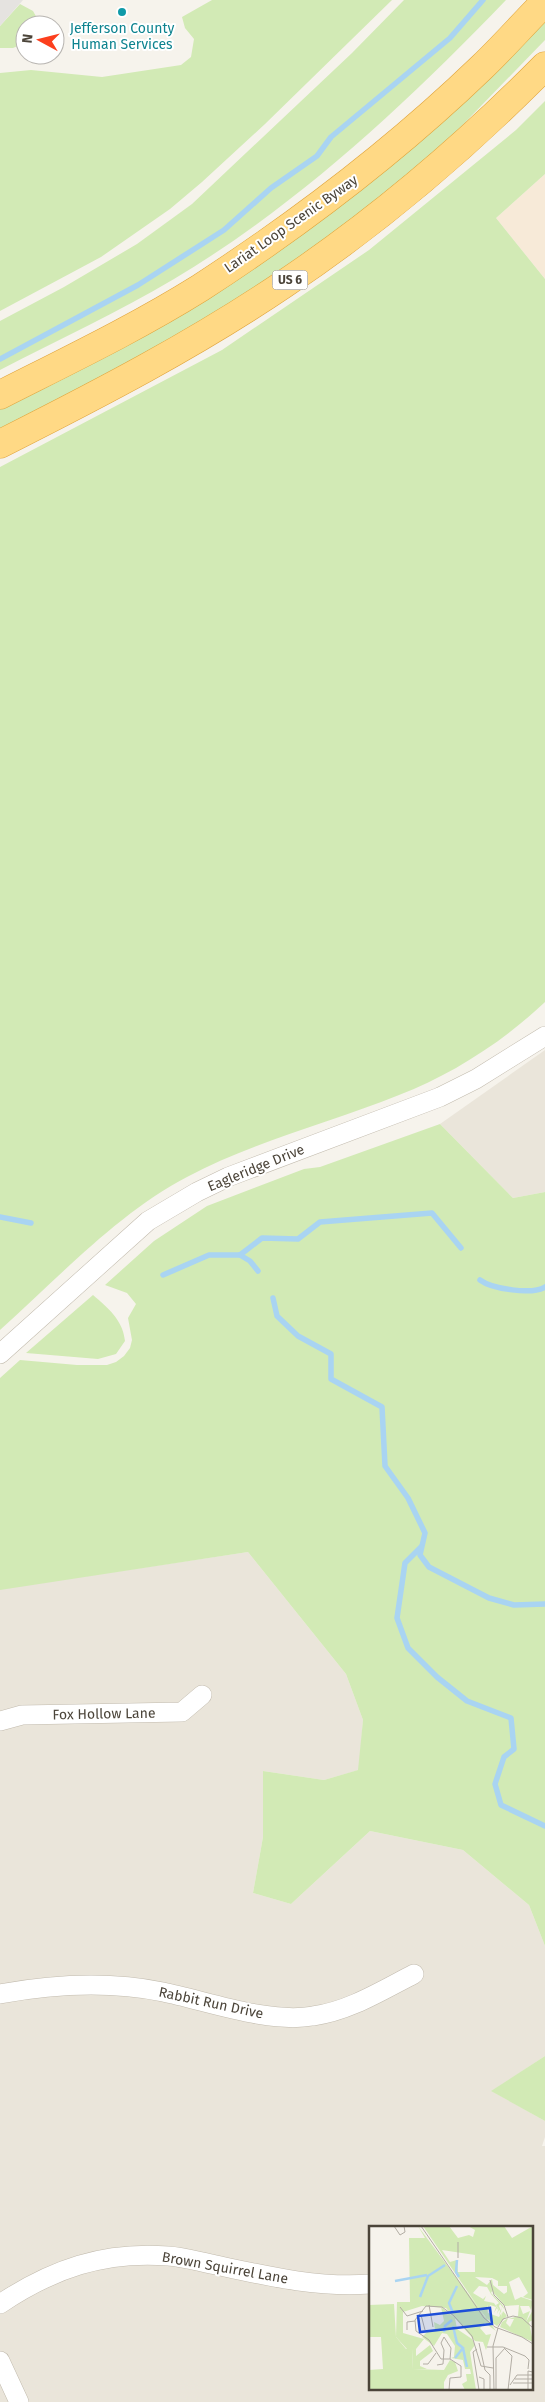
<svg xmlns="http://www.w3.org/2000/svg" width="545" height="2402" font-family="'Fira Sans',sans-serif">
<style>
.residential{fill:#eae5da;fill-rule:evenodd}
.commercial{fill:#f7ead8}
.grass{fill:#d2eab5}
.parking{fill:#e5e3e0}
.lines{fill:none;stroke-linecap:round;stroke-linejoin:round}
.stream{stroke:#a9d4f2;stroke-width:5.5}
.minor-casing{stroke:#c2bbae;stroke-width:20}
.trunk-casing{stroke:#e0a43c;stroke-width:29}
.minor{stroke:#fff;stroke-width:19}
.trunk{stroke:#ffd985;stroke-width:28}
.culture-dot{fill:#0f9aa8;stroke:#fff;stroke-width:2}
.labels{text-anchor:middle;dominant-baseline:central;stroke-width:4;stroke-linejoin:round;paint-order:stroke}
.shield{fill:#fff;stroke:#817c74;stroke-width:1}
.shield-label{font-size:12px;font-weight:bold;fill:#4b4439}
.culture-label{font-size:14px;fill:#0d838f;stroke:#fff}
.street-label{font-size:14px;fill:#4b4439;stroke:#fff}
.inset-river{fill:none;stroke:#a9d4f2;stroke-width:2.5}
.inset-road{fill:none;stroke:#b2ada4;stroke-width:1}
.view{fill:#1d4ed8;fill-opacity:0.15;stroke:#1d4ed8;stroke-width:2.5}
.inset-edge{fill:none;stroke:#4b4439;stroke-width:2.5}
</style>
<rect width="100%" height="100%" fill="#f6f3ec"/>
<g class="residential">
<path d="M545,1050V1192L513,1198L440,1124Z"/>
<path d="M248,1552L346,1674L363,1720L359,1770L324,1780L263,1771V1837L253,1893L291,1904L370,1831L463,1850L529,1905L545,1946V2056L492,2091L545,2121V2137L542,2146H545V2402H0V1589ZM370,2227H531V2388H370Z"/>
</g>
<path class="commercial" d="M545,174V279L496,218Z"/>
<g class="grass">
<path d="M212,0H392L265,124L202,182L170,209L101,257L0,311V73L31,70L102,77L181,65L191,57L194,39L185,28L182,17Z"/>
<path d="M404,0H506C406,104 298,205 174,279C118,312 58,340 0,370V321L64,287L137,244L192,204L352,53Z"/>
<path d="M20,4L33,11L38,20L35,25H25V43L13,48H0V26Z"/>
<path d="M545,16V40L420,169L388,196L231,307L0,433V404L135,334Z"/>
<path d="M545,101V174L496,218L545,279V1002C504,1041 451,1075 399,1095C329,1123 253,1142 187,1177C118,1213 58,1278 0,1330V467L222,350L369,250L516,130Z"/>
<path d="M440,1124L513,1198L545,1192V1946L529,1905L463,1850L370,1831L291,1904L253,1893L263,1837V1771L324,1780L358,1770L363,1720L346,1674L248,1552L0,1590V1378L20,1360L77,1365H107L116,1362L124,1356L130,1348L132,1340L128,1318L136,1304L127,1293L105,1285L154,1241L207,1206L304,1169L320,1167Z"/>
<path d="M93,1295C108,1308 123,1320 125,1341L116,1354L98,1359L26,1353Z"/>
<path d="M545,2056V2121L491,2091Z"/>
</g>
<path class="parking" d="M0,0H23L0,26Z"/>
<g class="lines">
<g class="stream">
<path d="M0,359L138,285L224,230L271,188L317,156L331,137L450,38L483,0"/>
<path d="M0,1217L31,1223"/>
<path d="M240,1255L250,1261L258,1271"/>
<path d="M163,1275L209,1255H240L262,1238L298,1239L320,1222L432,1213L461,1248"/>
<path d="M480,1280C492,1289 532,1295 545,1287"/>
<path d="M273,1298L277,1316L298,1336L331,1354V1379L382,1407L385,1466L408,1498L425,1533L420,1555L429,1567L489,1598L514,1605L545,1604"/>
<path d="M421,1547L405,1563L397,1618L408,1648L437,1677L467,1701L511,1718L514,1749L504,1757L495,1784L501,1805L545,1826"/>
</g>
<g class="minor-casing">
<g id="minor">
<path d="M0,1354L148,1221L197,1192L228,1177L440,1097L476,1079L545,1036"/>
<path d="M0,1721L22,1715L182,1712L202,1695"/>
<path d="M0,1994C54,1984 109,1981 163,1992C207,2001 269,2024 313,2016C349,2011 381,1991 414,1974"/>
<path d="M0,2304C52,2269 104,2251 168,2256C184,2257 200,2262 216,2265C267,2276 318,2288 370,2284"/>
<path d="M0,2361L19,2402"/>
</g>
</g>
<g class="trunk-casing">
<g id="trunk">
<path d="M0,395C67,361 136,328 200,288C300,223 396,150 482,67C504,46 524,23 545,2"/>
<path d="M0,444C97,395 194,345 284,284C378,221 465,147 545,66"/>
</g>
</g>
<use href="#minor" class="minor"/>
<use href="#trunk" class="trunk"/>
</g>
<circle class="culture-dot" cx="122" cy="12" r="5"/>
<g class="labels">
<rect class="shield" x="272.5" y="270.5" width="35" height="19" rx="4"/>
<g class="shield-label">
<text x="290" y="280">US 6</text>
</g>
<g class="culture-label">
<text x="122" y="28">Jefferson County<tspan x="122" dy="16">Human Services</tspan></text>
</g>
<g class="street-label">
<text transform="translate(291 224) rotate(-35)">Lariat Loop Scenic Byway</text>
<text transform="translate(256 1168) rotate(-22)">Eagleridge Drive</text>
<text transform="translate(104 1714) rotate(-1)">Fox Hollow Lane</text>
<text transform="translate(211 2003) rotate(12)">Rabbit Run Drive</text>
<text transform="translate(225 2268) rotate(10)">Brown Squirrel Lane</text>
</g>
</g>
<g transform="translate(369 2226)">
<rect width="164" height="164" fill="#f6f3ec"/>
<path d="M49,0L127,105L116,97L111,102L117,109L122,108L117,124L114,116L106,115L77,82L53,80L34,86V107L55,113L47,123V130L61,119L64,125L51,135V140L58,143H44L43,123H38L27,111L28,76H41L40,12H56ZM54,0H80L89,12L100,9L104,11L106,4L99,0H135L143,12L164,0V74L154,71L159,67L150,51L140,56L146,74L152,71L164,75L162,84L160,80H151L154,88L161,85L157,96L164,84V94L160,96L164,116L131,101L133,96L139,92L137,97L141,101L145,93H140L149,90L150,79L136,80L123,65L122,67L133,78L136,84L131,78L130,80L132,85L130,90L131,85L127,79L130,77L122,68L118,72L122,68L118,61L110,60L104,67L114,73L117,70L115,75L125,77L130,84L128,88L129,84L128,82L125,87L127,81L121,79L120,83L118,79L119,87L130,91L133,86L132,80L133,84L132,91L134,85L138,90L128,100L116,91ZM73,24L106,29V46H89L88,34L81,36ZM106,51L123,52L129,55V60H138V66L135,68L124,59L123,53L118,59ZM72,81L86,92L88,103L103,113L106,119L101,126L107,164H96L93,158L98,155L97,148H102L101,143H96L94,134L82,132L85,131L86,120L78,108L73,107L65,120L53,111L60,104H66L65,96L71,99L75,95ZM81,134L86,136L89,145L79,149L75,156V144Z" fill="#d2eab5" fill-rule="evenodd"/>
<path d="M25,78L27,111L37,123L43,122L44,143L75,144V164H0V144L14,143L12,111H0V79Z" fill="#d2eab5"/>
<path class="inset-river" d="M88,34L87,46L90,51M26,55L58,49M51,71L59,50L76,39M84,87L80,77L88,60M84,100L88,117L94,122L86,132M75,106L76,100L83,94M94,122L98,141"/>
<path class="inset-road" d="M25,0L31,9L36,6L35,0M52,0L115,92L126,101L153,111L164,118M89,16V32M121,54L125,69L135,79L139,91M60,79L64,101M31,81L38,90L54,85M52,89L56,104M129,101L134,93L144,90L153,92L164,102M38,104V96L46,95M110,117L116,144L121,149V164M118,121H134L156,130L160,134L159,143M108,123L104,126L110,164M136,123L143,130L139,164M54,138H59L67,127M68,139L74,138L75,124L72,117L75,111L82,122L81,133M110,151L115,153V164M146,153H164M144,157H164M141,159L148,149H164M80,164L81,152L92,151V140L81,133H72L60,114L47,105L46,94L57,80L73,81L85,90L103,110L112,140L124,142M125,164L124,120L129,102M127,164V132L136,122M159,164V145L164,146"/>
<path class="view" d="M121,82L123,98L51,106L49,90Z"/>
<rect width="164" height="164" class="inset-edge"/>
</g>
<g transform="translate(40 40) rotate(277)"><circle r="24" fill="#ffffff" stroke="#b7b4b0"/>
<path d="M0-4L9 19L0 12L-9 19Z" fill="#fc3f1d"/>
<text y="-8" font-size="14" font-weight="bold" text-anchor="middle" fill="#4b4439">N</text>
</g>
</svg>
